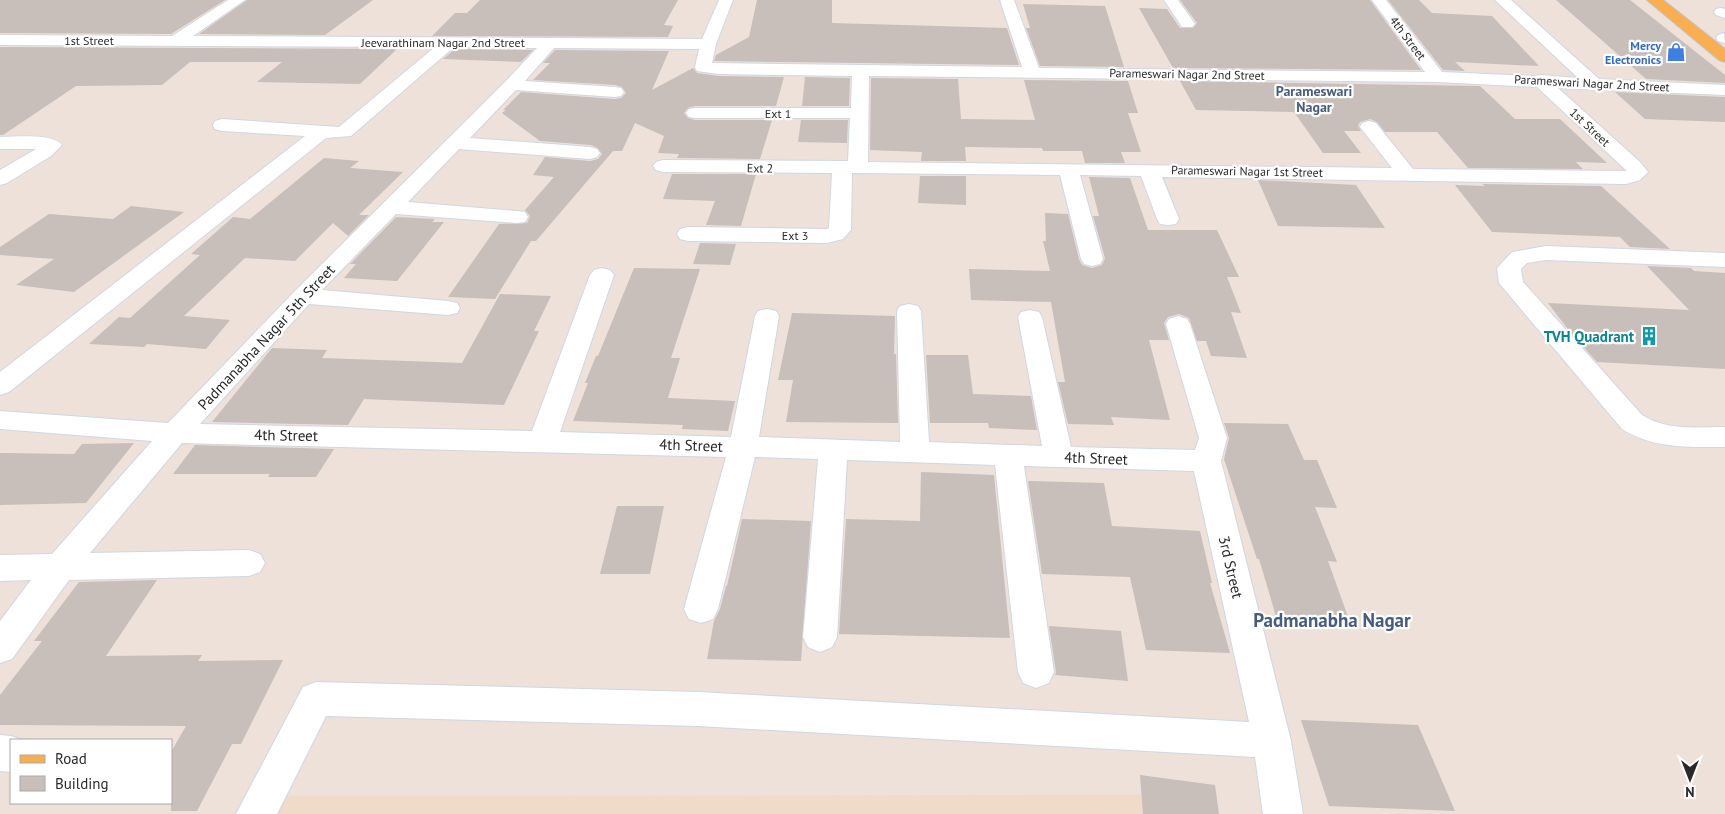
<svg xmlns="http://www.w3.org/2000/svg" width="1725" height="814" font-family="'PT Sans',sans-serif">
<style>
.education{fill:#f0dac8}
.building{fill:#c8beba}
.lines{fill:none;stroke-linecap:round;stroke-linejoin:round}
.minor-casing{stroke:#cfd7e3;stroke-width:2}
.major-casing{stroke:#c3c3c3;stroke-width:2}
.minor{fill:#fff;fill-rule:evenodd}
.major{fill:#faae52;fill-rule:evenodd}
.labels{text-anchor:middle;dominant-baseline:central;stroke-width:4.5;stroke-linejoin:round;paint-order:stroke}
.far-street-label{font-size:12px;fill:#292929;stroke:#fff}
.far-shop-label{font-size:12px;font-weight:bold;fill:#366cbe;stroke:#fff;text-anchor:end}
.far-neighbourhood-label{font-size:14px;font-weight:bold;fill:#475c7d;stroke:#fff}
.culture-label{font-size:15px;font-weight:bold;fill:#0d838f;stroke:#fff;text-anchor:end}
.street-label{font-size:15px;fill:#292929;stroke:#fff}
.near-neighbourhood-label{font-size:19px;font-weight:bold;fill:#475c7d;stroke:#fff}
</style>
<rect width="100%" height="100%" fill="#ede1da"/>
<path class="education" d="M1198,795L1202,814H239L249,796Z"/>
<g class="building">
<path d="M0,0H225L171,34L0,33Z"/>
<path d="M247,0H373L325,35L199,34Z"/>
<path d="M480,0H678L664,25L673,26L668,37L432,36L455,13H467Z"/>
<path d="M757,0H832V23L1007,28L1019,65L714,61L716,55L749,37Z"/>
<path d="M1180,0H1370L1421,70L1173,68L1139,8L1167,9L1180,28H1193L1197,23Z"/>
<path d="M1388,0H1419L1432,13L1492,16L1539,66L1455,62L1465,71L1443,70Z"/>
<path d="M1556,0H1630L1725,75V83L1646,79Z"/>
<path d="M1023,4L1105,6L1124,67L1040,66L1026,28H1030Z"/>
<path d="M0,47L397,49L360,84L257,82L282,62H190L162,85L76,86L3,135H0Z"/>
<path d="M455,49L533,50L521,62L443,59Z"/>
<path d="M555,50L669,51L652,90L693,68L697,73L718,76L784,77L776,106H695L688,108L684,113L688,118L695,120H772L760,159L677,158L679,154L658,153L664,136L635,123L622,151H613L536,241H531L495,299L448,297L499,224L527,223L530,216L525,210L554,177L533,175L545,157L590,161L598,159L602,154L598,148L591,145L540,141L502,113L506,110H503L521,92L615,99L621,98L626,93L622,87L615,85L533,80L550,63H543Z"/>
<path d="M805,77L850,78L849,106H802Z"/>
<path d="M871,78L958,79L961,119L1035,120L1024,80L1128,81L1138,113H1128L1141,152H1121L1125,163H1085L1082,151H1043L1042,148L965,147L966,161H921L922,152L870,150Z"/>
<path d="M1180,81L1480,86L1515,119H1560L1607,163L1576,162L1583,169L1468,168L1437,132H1385L1377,122L1370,119L1360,122L1358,126L1361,131H1344L1361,153H1323L1294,112L1196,110Z"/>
<path d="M1615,92L1725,97V122L1645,119Z"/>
<path d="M801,120H848L847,143L798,142Z"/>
<path d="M324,158L359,161L350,168L403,172L359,215H369L348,236L333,223L295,261L245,258L184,316L230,320L206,349L147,344L144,347L89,344L119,317L130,318L200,255L191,254L233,217L250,219Z"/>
<path d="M672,174H756L741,226L706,225L715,201L663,199Z"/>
<path d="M920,176H966V205L918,203Z"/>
<path d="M1089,177L1130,178L1148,230H1217L1239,277H1227L1241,313L1231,312L1247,358L1211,356L1206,341H1197L1189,318L1179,314L1168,317L1164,323L1169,340H1149L1170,420L1111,417L1114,425L1068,424L1058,382H1065L1051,302L971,300L969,269L1050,271L1043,241H1046L1045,213L1068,214L1079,259L1082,265L1092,268L1102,265L1105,258L1093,216H1099Z"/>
<path d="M1258,180L1356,185L1385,228L1278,226Z"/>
<path d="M1482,184L1601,186L1670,249L1630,247L1620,237L1492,232L1455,185L1485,186Z"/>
<path d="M131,206L184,212L74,292L16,285L54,259L0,255V247L49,214L113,219Z"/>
<path d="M396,217L435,219L432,222H444L397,281L344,278L356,264H350Z"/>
<path d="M700,243L736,244L730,265L693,264Z"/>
<path d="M1647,266L1691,268L1694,271L1725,273V369L1597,362L1570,332L1548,303L1689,310Z"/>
<path d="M634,268L700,269L671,358H680L668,398L735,401L728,431L682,429L683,425L573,421L588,383H585L596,356H598Z"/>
<path d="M500,294L551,296L534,331H539L504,405L364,399L348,425L212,422L272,348L327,350L322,358L462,363Z"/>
<path d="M792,313L895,316L894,354H896L898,423L786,422L793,380H778Z"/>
<path d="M926,355H968L973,394L1031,396L1037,430L989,428L988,423H930Z"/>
<path d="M1224,423L1288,424L1304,460H1317L1337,508L1315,507L1337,562L1328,561L1352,628L1278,623L1259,559H1257L1224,459L1229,438Z"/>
<path d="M134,443L86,503L0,505V453L74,454L82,444Z"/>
<path d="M195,445L334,449L316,477H268L270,474H173Z"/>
<path d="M921,472L994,475L1010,638L839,634L846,519L920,521Z"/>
<path d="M1028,481L1104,483L1112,526L1200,531L1212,583H1210L1230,653L1146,650L1130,577L1042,574Z"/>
<path d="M617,506H664L650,574H600Z"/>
<path d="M742,519L811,521L801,661L707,659L714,621L720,609L726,586H727Z"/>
<path d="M157,580L106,656L202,655L198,661L283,660L241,744H232L197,811H171V752L186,726L0,725V695L42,641H34L79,582Z"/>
<path d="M1049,626L1121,631L1128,681L1055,675L1056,672Z"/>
<path d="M1301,720L1418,725L1455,811L1329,806Z"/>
<path d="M1140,775L1215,785L1219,814H1143Z"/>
</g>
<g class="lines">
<g class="minor-casing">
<g id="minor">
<path d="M228,0H245L193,36L702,39L719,0H733L716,44L712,63L1022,67L1000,0H1014L1039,68L1425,72L1372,0H1386L1442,72L1534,76L1540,75L1578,78L1495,0H1511L1599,79L1725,85V95L1558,88L1640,162L1648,172L1640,180L1626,184L1162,177L1179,219L1176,224L1168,225L1160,224L1157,219L1141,176L1080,175L1103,259L1100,264L1092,266L1084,264L1081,259L1060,175L852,173L851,230L843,239L827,243L688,241L680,239L677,234L680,229L688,227L827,229L829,228L832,173L663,172L656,170L653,166L656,162L663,160L848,161L850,118H695L689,117L686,113L689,109L695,108H851L852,76L718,74L697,71L695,67L699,49L554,48L525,81L615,87L621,88L624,92L621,96L615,97L516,90L470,138L590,147L597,149L600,153L597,157L590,159L459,149L408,202L517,211L525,212L528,217L525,222L517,223L396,214L322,290L448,301L457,303L460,308L457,313L448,315L309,304L200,424L532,431L590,275L594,270L602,268L610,270L614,275L560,432L731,437L755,316L758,311L767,309L776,311L779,316L759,437L900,442L897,311L900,306L909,304L918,306L921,311L929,442L1042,446L1018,317L1021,312L1030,310L1039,312L1042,317L1071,447L1195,450L1199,438L1166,324L1169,319L1178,316L1187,319L1190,324L1227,438L1221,461L1291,741L1303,814H1263L1255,757L698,726L326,716L277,814H236L303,687L316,682L698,692L1249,722L1194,471L1024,466L1054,672L1049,683L1036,688L1023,683L1018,672L995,465L847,460L837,637L832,647L820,652L808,647L803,637L818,459L755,457L718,609L713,619L701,623L689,619L684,609L726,457L182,443L90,553L249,550L260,554L265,563L260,572L249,576L69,580L12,659L0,663V621L31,580L0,581V555L52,554L152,441L0,429V411L168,423L295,291L506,81L537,48L454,47L351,136L326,138L9,392L0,395V372L305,136L222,131L215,129L213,125L215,121L222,119L339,127L435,47L0,45V35L172,36ZM869,76L1437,82L1537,87L1627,171L1413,169L1376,123L1369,121L1362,123L1360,127L1392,168L868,162Z"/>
<path d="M1164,0H1178L1195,24L1192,27H1182Z"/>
<path d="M1721,8L1725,9V18L1716,15L1714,12L1716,9Z"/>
<path d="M1724,33L1725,43L1718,41L1716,38L1718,35Z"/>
<path d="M0,137C15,137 53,133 62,145L51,156L7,183L0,185V170L36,149H0Z"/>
<path d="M1546,246L1725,253V267L1546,260L1527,263L1521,269L1523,282L1642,415C1667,431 1696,427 1725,427V447C1689,447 1653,449 1622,429L1499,283L1497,268L1512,252Z"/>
<path d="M0,735L11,736L22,740H11V772L0,771Z"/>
</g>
</g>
<g class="major-casing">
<path id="major" d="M1647,0H1663L1725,49V62L1719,60Z"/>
</g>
<use href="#minor" class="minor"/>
<use href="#major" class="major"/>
</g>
<defs>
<g id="shop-bare" transform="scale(1.5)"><path d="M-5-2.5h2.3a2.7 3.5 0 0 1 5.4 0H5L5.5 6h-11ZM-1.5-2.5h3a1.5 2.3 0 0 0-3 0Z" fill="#3f7fe0" stroke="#fff" stroke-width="2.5" paint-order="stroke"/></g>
<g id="building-bare" transform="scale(1.5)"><path d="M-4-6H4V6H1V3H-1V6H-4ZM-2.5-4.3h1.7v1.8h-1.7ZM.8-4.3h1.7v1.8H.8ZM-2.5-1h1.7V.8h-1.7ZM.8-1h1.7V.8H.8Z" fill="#0f9aa8" stroke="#fff" stroke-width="2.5" paint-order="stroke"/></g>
</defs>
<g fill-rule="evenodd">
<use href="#shop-bare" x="1676" y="52"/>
<use href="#building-bare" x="1649" y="336"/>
</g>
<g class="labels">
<g class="far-street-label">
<text transform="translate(1408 38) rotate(53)">4th Street</text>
<text x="89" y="40">1st Street</text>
<text x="443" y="42">Jeevarathinam Nagar 2nd Street</text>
<text transform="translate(1187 74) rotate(1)">Parameswari Nagar 2nd Street</text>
<text transform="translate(1592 83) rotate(3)">Parameswari Nagar 2nd Street</text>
<text x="778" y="113">Ext 1</text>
<text transform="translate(1590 127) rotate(43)">1st Street</text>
<text transform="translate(760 168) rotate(1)">Ext 2</text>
<text transform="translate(1247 171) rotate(1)">Parameswari Nagar 1st Street</text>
<text x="795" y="235">Ext 3</text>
</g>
<g class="far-shop-label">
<text x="1661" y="45">Mercy<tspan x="1661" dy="14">Electronics</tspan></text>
</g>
<g class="far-neighbourhood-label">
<text x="1314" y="91">Parameswari<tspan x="1314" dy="16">Nagar</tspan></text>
</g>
<g class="culture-label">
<text x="1634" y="336">TVH Quadrant</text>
</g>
<g class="street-label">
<text transform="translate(266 337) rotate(-47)">Padmanabha Nagar 5th Street</text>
<text transform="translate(286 435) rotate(1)">4th Street</text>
<text transform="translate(691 445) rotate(2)">4th Street</text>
<text transform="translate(1096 458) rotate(2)">4th Street</text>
<text transform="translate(1231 567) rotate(77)">3rd Street</text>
</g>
<g class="near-neighbourhood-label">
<text x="1332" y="620">Padmanabha Nagar</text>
</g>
</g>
<rect x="10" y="739" width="162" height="65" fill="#ffffff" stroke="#a9a9a9"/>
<rect x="20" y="755" width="25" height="8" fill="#faae52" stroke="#a9a9a9"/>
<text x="55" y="764" font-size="15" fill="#292929">Road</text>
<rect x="20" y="776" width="25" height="15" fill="#c8beba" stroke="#a9a9a9"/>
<text x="55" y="789" font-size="15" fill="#292929">Building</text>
<g transform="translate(1690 779) rotate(180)" stroke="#ffffff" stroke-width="4" paint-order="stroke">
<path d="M0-4L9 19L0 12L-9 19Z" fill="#292929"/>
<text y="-8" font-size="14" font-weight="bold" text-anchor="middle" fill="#292929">N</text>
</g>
</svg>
